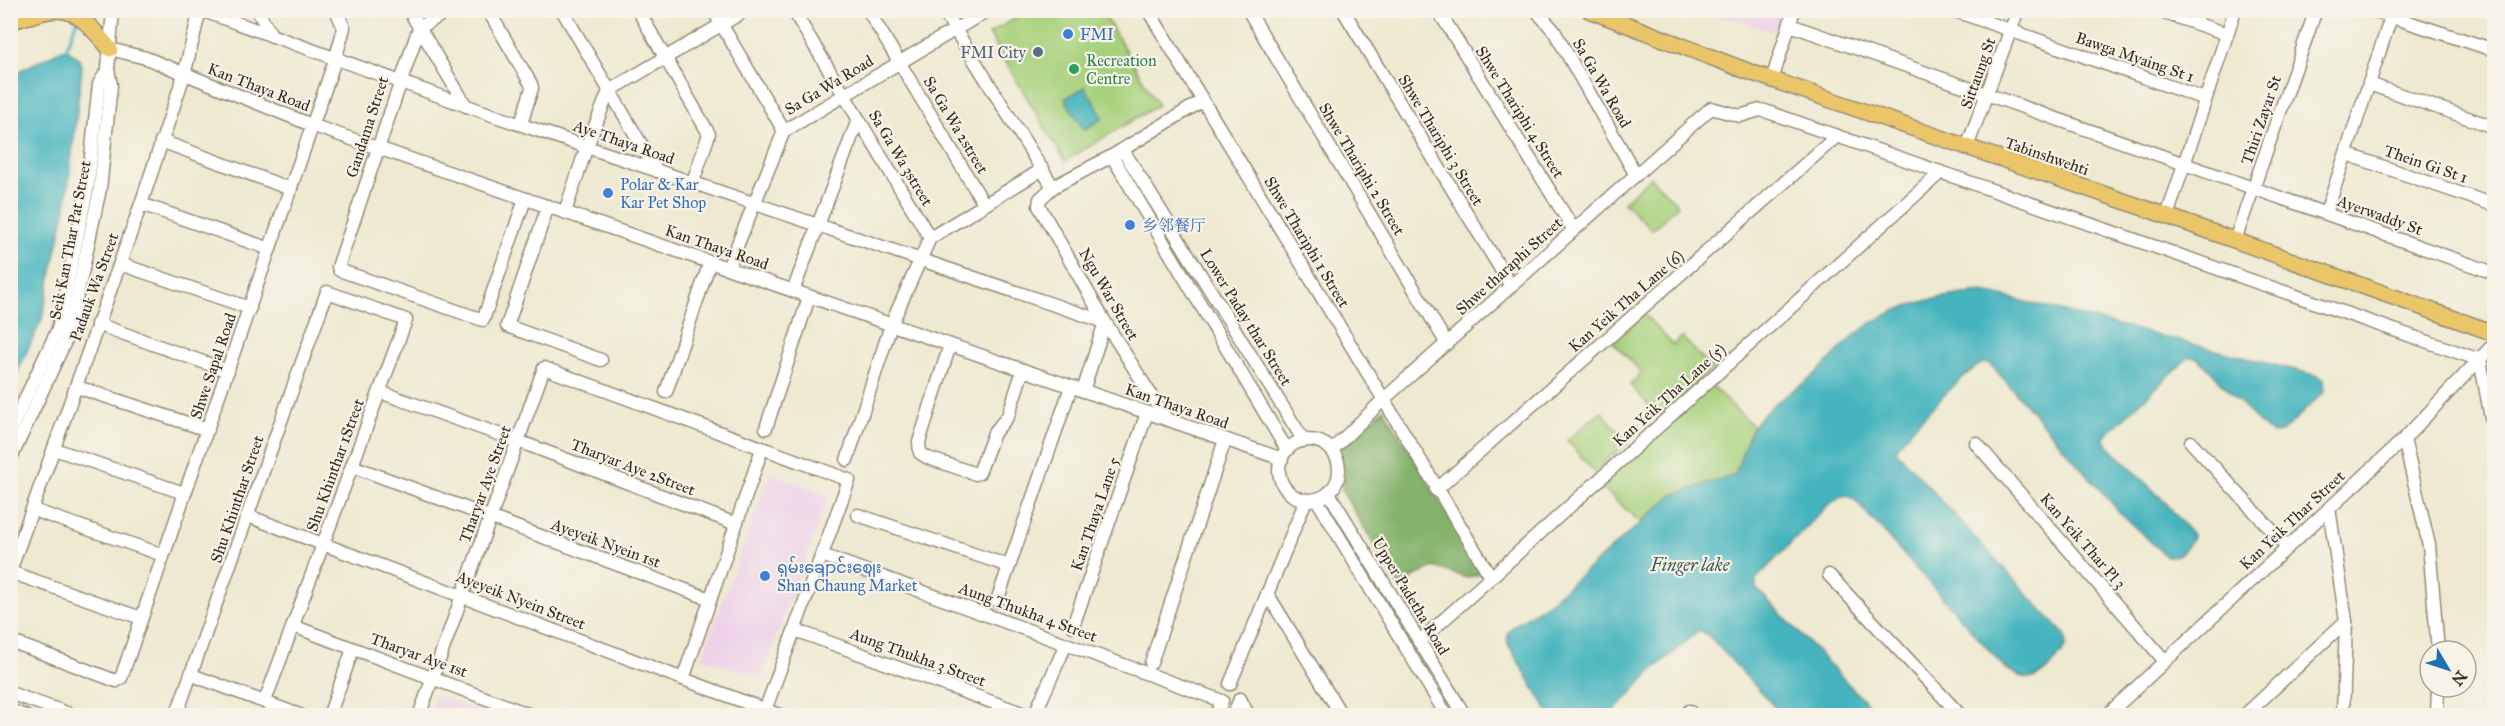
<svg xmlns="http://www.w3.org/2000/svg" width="2505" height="726" font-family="'IM FELL Great Primer','Noto Serif SC','Noto Sans Myanmar',serif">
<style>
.built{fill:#edd1e9}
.green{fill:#a7d17d;stroke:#717e4e;stroke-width:1.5}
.forest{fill:#85b36c;stroke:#606e45;stroke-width:1.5}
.water{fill:#45b4be;stroke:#406f6e;stroke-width:1.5}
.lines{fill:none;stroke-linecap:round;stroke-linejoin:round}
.stream{stroke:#45b4be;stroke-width:3}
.minor-casing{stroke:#948a77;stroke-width:15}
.major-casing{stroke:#948a77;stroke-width:18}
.minor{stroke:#fff;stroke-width:12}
.major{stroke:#ebc669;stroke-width:15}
.shop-dot{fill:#3f7fe0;stroke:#f7f3e8;stroke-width:2}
.service-dot{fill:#5c6f8a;stroke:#f7f3e8;stroke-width:2}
.leisure-dot{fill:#2e9e5b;stroke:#f7f3e8;stroke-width:2}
.labels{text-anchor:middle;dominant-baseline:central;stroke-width:4.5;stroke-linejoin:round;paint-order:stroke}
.shop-label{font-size:16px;fill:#366cbe;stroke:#f7f3e8;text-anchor:start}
.service-label{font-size:16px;fill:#4e5e75;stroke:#f7f3e8;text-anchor:end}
.street-label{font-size:16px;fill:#3b2a1e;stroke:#f7f3e8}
.leisure-label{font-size:16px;fill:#27864d;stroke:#f7f3e8;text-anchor:start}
.water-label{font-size:18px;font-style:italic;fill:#3e5a56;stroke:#f7f3e8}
</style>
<rect width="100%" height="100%" fill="#f7f3e8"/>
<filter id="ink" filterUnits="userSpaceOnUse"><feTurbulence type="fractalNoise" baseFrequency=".0167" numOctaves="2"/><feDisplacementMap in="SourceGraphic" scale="12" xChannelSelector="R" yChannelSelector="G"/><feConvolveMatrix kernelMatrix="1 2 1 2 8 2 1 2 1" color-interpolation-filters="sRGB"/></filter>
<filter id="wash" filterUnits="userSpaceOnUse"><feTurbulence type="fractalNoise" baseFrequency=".008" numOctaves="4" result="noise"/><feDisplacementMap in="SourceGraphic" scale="24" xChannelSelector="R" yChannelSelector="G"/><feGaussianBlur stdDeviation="1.35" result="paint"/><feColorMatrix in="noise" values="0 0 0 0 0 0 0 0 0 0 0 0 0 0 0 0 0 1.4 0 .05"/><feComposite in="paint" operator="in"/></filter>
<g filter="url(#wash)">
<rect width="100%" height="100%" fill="#eee9d0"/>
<g class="built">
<path d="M1706,11H1784L1777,33Z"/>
<path d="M770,473L829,495L761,678L702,657Z"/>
<path d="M436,695L493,715H428Z"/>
</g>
<g class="green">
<path d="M1027,11H1102L1158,105L1065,161L989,34Z"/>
<path d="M1650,177L1678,205L1652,230L1624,202Z"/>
<path d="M1644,314L1673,345L1682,337L1712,369L1660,417L1630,385L1642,373L1613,342Z"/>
<path d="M1711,385L1753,426L1735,475L1673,495L1640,522L1599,485Z"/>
<path d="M1601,411L1628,442L1594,472L1567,440Z"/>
</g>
<path class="forest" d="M1384,409L1482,573L1467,578L1434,567L1415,576L1402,591L1342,491L1345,471L1339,451Z"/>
<g class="water">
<path d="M66,48L78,58L82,67L66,206L42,319L11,386V75Z"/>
<path d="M1085,87L1103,118L1084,130L1065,99Z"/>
<path d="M1980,292L1994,294L2315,375L2324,380L2325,391L2282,432L2273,433L2265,429L2198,358L2189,357L2109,432L2104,437L2108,446L2165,502L2193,536C2191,546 2177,558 2167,557L2122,515L1995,369L1987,362C1968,365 1912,429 1897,446L1896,451L2065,635C2066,641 2067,644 2064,649C2059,658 2042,678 2032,678C2022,679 2013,672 2005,668L1854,499L1845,495L1829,504L1764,571L1756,580V588L1878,715H1782L1708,635L1699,630L1654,669L1616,709L1614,715H1550L1508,644L1507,634L1513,626L1552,600L1673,495L1735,475C1741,460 1745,441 1753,427C1764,407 1794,391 1812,377C1827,364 1840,348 1855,335C1890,305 1936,297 1980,292Z"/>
</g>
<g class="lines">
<path class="stream" d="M66,48L77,21"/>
</g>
</g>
<g filter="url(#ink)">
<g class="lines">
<g class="minor-casing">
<g id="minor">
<path d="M201,10L495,116L1105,322L1083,391"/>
<path d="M257,10L272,36"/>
<path d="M409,10L466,106"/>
<path d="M449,10L419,28L338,267L339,270L483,320L525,199"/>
<path d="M488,10L531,84L532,88L521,124"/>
<path d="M562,10L657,171"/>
<path d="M638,10L709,134L693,182"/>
<path d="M713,10L784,131"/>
<path d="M793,10L930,238"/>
<path d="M868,10L984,204"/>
<path d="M943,10L1053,187"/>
<path d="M1148,10L1491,577"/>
<path d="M1248,10L1447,344"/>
<path d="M1343,10L1511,286"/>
<path d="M1438,10L1574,230"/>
<path d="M1536,10L1554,31L1636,175"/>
<path d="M1953,10L2205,99"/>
<path d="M2156,10L2227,34"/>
<path d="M2371,10L2494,50"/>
<path d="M1790,25L2494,273"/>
<path d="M110,49L146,58L314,126L1282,459"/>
<path d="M1772,80L1794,10"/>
<path d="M2369,84L2494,127"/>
<path d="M161,141L291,189"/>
<path d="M1967,147L2018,10"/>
<path d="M1123,150L1304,441"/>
<path d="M2346,154L2494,205"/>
<path d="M1112,156L1287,450"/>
<path d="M141,204L270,249"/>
<path d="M548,206L507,326L601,360"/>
<path d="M565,212L587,146L609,91L746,10"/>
<path d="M2326,213L2391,17"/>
<path d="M2167,216L2235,10"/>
<path d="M2235,240L2316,10"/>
<path d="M120,264L250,308"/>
<path d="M728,268L784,131L988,10"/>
<path d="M793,291L858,120"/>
<path d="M97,324L228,371"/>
<path d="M950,345L919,442L920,453L928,458L976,474L979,473L994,433L1008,416L1023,370"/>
<path d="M77,387L208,430"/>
<path d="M380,392L518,441L736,524"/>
<path d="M666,392L710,262"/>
<path d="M1166,419L1105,322L1039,206L1040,199L1053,187L1112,156L1202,101"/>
<path d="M766,428L809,297"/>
<path d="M10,431L58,329L88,184L99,84L108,69"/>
<path d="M2404,439L2429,545L2438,651"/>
<circle cx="1309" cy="470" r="30"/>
<path d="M2191,442L2287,547"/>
<path d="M1976,443L2165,661"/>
<path d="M54,449L184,493"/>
<path d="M1332,450L1384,399L1711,108L1740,116L1760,110L1765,111L2480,360L2494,433"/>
<path d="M10,460L69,333L100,189L111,85L108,69L113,10"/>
<path d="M847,460L891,325L930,238L1043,169"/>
<path d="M352,466L710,599"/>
<path d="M1436,490L1837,136"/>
<path d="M1329,493L1465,716"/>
<path d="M1317,500L1447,716"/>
<path d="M2329,508L2346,621L2343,716"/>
<path d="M33,510L163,555"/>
<path d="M858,515L1009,566"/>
<path d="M248,516L782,716"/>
<path d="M822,555L1222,701L1216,716"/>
<path d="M10,571L141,204L184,75L200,10"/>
<path d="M10,572L141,618"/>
<path d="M1829,575L1961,716"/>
<path d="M1267,593L1342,716"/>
<path d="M997,601L1071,387"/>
<path d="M293,626L533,716"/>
<path d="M1073,626L1147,413"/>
<path d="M795,630L1030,716"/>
<path d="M10,641L116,681L121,678L335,60L344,28L336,10"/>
<path d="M1419,642L1941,172"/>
<path d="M1151,663L1225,440"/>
<path d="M192,675L302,716"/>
<path d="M683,679L762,449"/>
<path d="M1230,684L1306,500"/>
<path d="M10,693L75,716"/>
<path d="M1240,699L1249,716"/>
<path d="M10,710L25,716"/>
<path d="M1689,711L1693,716"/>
<path d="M176,716L327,292L406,320L265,701"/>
<path d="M329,716L353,649"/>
<path d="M419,716L544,368L849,480L763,716"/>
<path d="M1034,716L1066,644"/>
<path d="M1233,716L1240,699"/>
<path d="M2106,716L2404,439L2494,344"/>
<path d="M2244,716L2346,621"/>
<path d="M2437,716L2438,687"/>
</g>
</g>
<g class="major-casing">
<g id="major">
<path d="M1589,10L1747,71L2167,216L2494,333"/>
<path d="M10,22C67,3 72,4 110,49"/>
</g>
</g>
<use href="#minor" class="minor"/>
<use href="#major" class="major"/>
</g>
</g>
<g class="shop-dot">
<circle cx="1068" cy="34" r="6"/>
<circle cx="608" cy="193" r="6"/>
<circle cx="1130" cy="225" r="6"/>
<circle cx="765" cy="576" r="6"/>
</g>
<circle class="service-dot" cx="1038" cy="52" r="6"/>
<circle class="leisure-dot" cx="1074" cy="69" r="6"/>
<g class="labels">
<g class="shop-label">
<text x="1080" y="34">FMI</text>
<text x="620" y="184">Polar &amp; Kar<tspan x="620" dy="18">Kar Pet Shop</tspan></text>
<text x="1142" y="225">乡邻餐厅</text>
<text x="777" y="567">ရှမ်းချောင်းဈေး<tspan x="777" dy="18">Shan Chaung Market</tspan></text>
</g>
<g class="service-label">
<text x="1026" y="52">FMI City</text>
</g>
<g class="street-label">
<text transform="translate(2135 57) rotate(19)">Bawga Myaing St 1</text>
<text transform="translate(1978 73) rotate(-70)">Sittaung St</text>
<text transform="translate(1602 83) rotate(60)">Sa Ga Wa Road</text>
<text transform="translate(829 85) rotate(-31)">Sa Ga Wa Road</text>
<text transform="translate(259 87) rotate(21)">Kan Thaya Road</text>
<text transform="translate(1520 112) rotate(58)">Shwe Thariphi 4 Street</text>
<text transform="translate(2261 120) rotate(-71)">Thiri Zayar St</text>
<text transform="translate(956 125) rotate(59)">Sa Ga Wa 2street</text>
<text transform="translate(367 127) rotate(-72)">Gandama Street</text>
<text transform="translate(1441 140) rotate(59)">Shwe Thariphi 3 Street</text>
<text transform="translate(624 142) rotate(19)">Aye Thaya Road</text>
<text transform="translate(2047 156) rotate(19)">Tabinshwehti</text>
<text transform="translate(901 158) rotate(59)">Sa Ga Wa 3street</text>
<text transform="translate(2426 164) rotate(19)">Thein Gi St 1</text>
<text transform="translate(1362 169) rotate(59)">Shwe Thariphi 2 Street</text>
<text transform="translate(2380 215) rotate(20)">Ayerwaddy St</text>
<text transform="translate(70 240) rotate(-79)">Seik Kan Thar Pat Street</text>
<text transform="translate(1307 242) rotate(59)">Shwe Thariphi 1 Street</text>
<text transform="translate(717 247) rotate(19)">Kan Thaya Road</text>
<text transform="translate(1509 266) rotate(-42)">Shwe tharaphi Street</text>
<text transform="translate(94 287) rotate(-70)">Padauk Wa Street</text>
<text transform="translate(1109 294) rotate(60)">Ngu War Street</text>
<text transform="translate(1626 301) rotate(-41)">Kan Yeik Tha Lane (6)</text>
<text transform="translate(1246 317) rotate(58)">Lower Paday thar Street</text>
<text transform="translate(213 366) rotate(-71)">Shwe Sapal Road</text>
<text transform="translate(1669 395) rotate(-42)">Kan Yeik Tha Lane (5)</text>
<text transform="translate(1177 406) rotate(19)">Kan Thaya Road</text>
<text transform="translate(335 465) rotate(-70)">Shu Khinthar 1Street</text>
<text transform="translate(633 467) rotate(21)">Tharyar Aye 2Street</text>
<text transform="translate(485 484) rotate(-70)">Tharyar Aye Street</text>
<text transform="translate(237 499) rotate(-71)">Shu Khinthar Street</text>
<text transform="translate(1095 514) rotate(-71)">Kan Thaya Lane 5</text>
<text transform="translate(2292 520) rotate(-43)">Kan Yeik Thar Street</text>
<text transform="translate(2083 541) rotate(49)">Kan Yeik Thar Pl 3</text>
<text transform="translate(606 543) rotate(20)">Ayeyeik Nyein 1st</text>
<text transform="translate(1411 596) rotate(59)">Upper Padetha Road</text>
<text transform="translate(521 600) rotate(21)">Ayeyeik Nyein Street</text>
<text transform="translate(1028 612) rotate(20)">Aung Thukha 4 Street</text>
<text transform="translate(419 655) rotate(20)">Tharyar Aye 1st</text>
<text transform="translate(918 657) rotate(20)">Aung Thukha 3 Street</text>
</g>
<g class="leisure-label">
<text x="1086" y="60">Recreation<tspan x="1086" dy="18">Centre</tspan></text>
</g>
<g class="water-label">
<text x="1690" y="565">Finger lake</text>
</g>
</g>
<rect width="2505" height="726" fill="none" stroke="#f7f3e8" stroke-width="36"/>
<g transform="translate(2448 669) rotate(129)"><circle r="28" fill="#f7f3e8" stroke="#aca397" stroke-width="1.5"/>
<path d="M0-4.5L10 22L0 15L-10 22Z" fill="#1f6fb2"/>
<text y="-9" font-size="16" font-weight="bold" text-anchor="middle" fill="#3b2a1e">N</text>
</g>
</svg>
